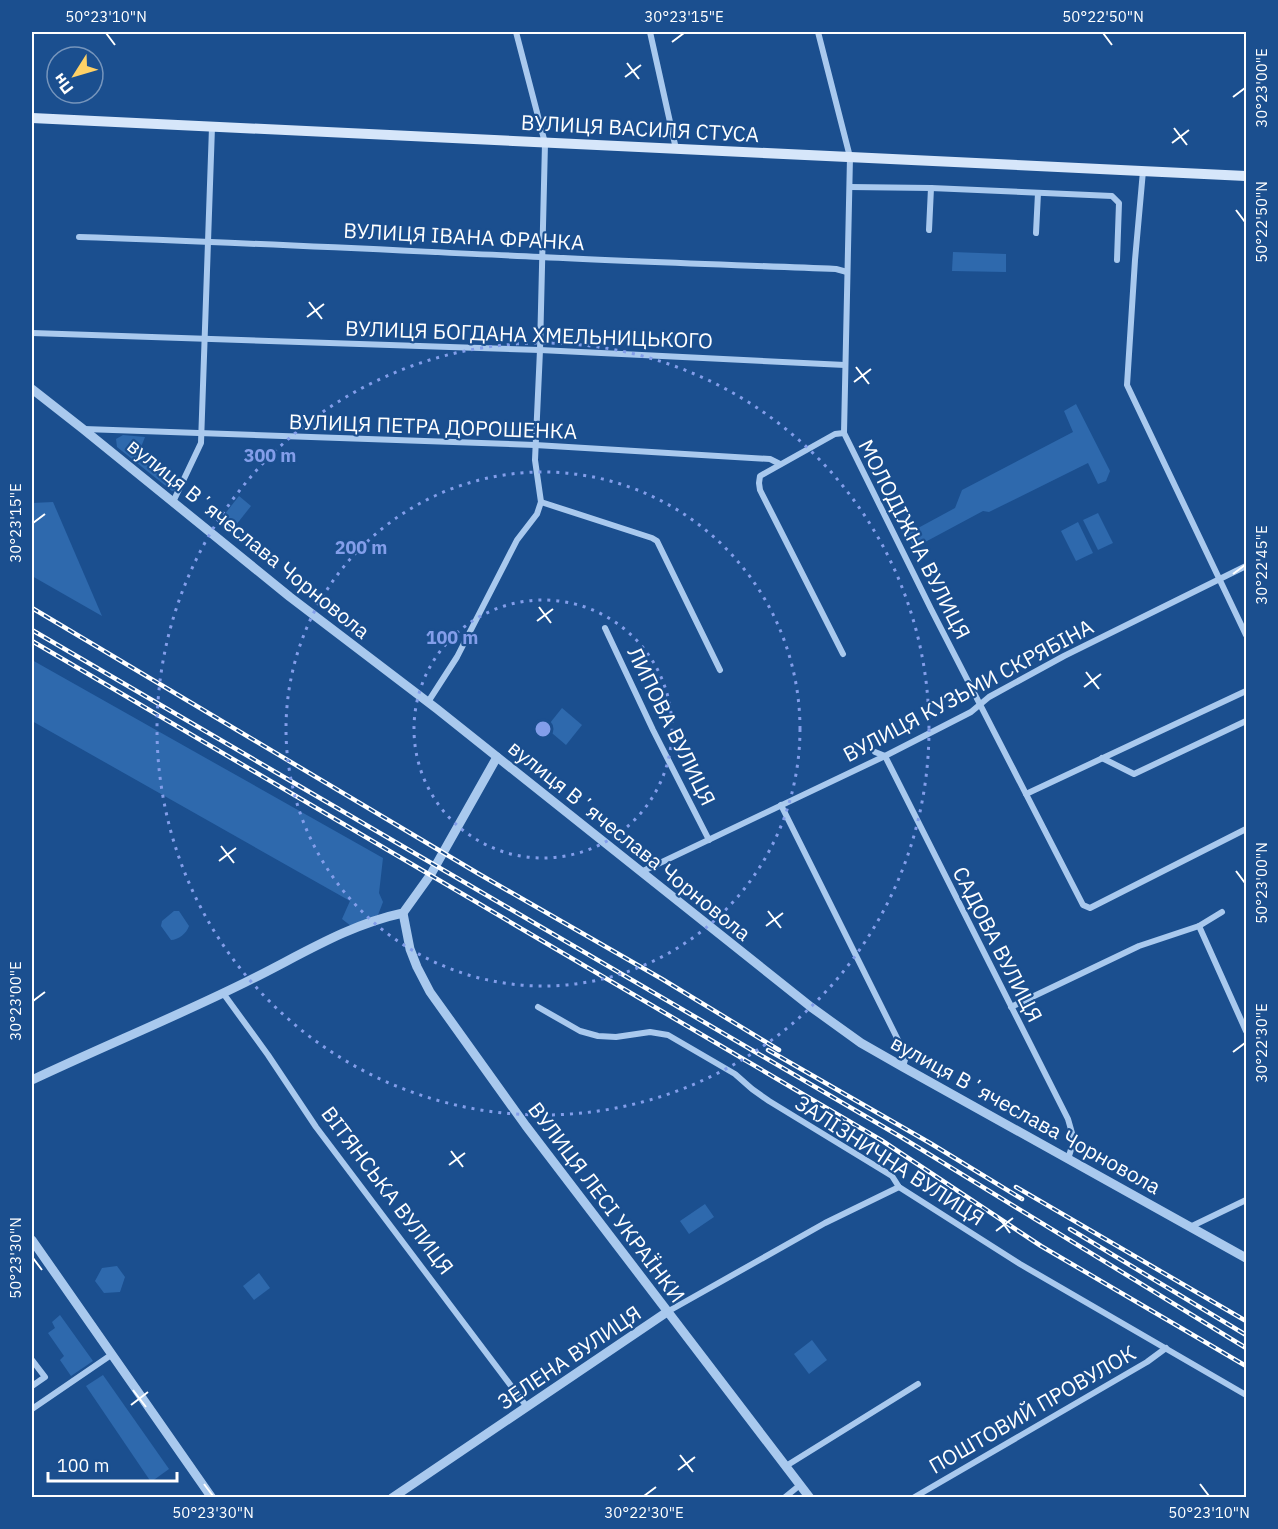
<svg xmlns="http://www.w3.org/2000/svg" width="1278" height="1529" font-family="'IBM Plex Sans',sans-serif">
<style>
.green{fill:#2e69ad}
.lines{fill:none;stroke-linecap:round;stroke-linejoin:round}
.minor{stroke:#a9c9ee;stroke-width:6}
.tertiary{stroke:#a9c9ee;stroke-width:9}
.secondary{stroke:#d6e6fa;stroke-width:10}
.rail-casing{stroke:#fff;stroke-width:4.5}
.rail{stroke:#1b4f8f;stroke-width:2;stroke-dasharray:7;stroke-linecap:butt}
.ticks{fill:none;stroke:#fff;stroke-width:2}
.ring{fill:none;stroke:#839eea;stroke-width:3;stroke-dasharray:3 6}
.labels{text-anchor:middle;dominant-baseline:central;stroke-width:4.5;stroke-linejoin:round;paint-order:stroke}
.street-label{font-size:21px;fill:#fff;stroke:#1b4f8f}
.centre{fill:#839eea;stroke:#1b4f8f;stroke-width:3}
.ring-label{font-size:18px;text-anchor:middle;font-weight:bold;fill:#839eea;stroke:#1b4f8f;stroke-width:4.5;stroke-linejoin:round;paint-order:stroke}
.neatline{fill:none;stroke:#fff;stroke-width:2}
.ticks-label{font-size:15px;text-anchor:middle;fill:#fff}
</style>
<rect width="100%" height="100%" fill="#1b4f8f"/>
<g class="green">
<path d="M953,252L1006,254V272L952,271Z"/>
<path d="M1076,404L1110,471L1106,481L1098,484L1088,463L989,512L983,511L914,548L907,534L955,508L962,490L1073,432L1064,411Z"/>
<path d="M123,435L145,437L137,457L173,484L177,478L179,482L176,490L172,491L117,447L116,439Z"/>
<path d="M239,496L251,506L232,530L220,520Z"/>
<path d="M53,502L102,616L32,576V503Z"/>
<path d="M1098,513L1113,543L1098,550L1083,520Z"/>
<path d="M1078,522L1093,553L1076,561L1061,531Z"/>
<path d="M32,660L383,858L379,893L383,902L378,915L351,926L342,919L350,901L32,721Z"/>
<path d="M562,708L582,725L566,745L546,728Z"/>
<path d="M174,911H179L189,926C187,933 178,940 171,940L161,926L162,921Z"/>
<path d="M705,1204L714,1217L689,1234L680,1221Z"/>
<path d="M117,1266L125,1277L120,1292L104,1293L95,1281L102,1268Z"/>
<path d="M259,1273L270,1288L254,1300L243,1286Z"/>
<path d="M60,1315L93,1361L71,1376L60,1360L64,1356L48,1333L55,1328L52,1322Z"/>
<path d="M812,1340L827,1360L809,1374L794,1354Z"/>
<path d="M103,1375L169,1469L151,1482L86,1386Z"/>
</g>
<g class="lines">
<g class="minor">
<path d="M650,32L676,149"/>
<path d="M818,32L850,157L844,433L931,609L1083,905L1090,908L1246,829"/>
<path d="M1143,171L1135,260L1127,385L1246,635"/>
<path d="M850,187L931,188L1112,196L1119,203L1117,260"/>
<path d="M929,230L931,188"/>
<path d="M1036,233L1038,193"/>
<path d="M79,237C233,242 387,250 541,257C640,262 738,265 836,269L847,272"/>
<path d="M32,333L540,350L845,365"/>
<path d="M84,429L535,445L770,459L780,464"/>
<path d="M173,502L201,443L212,127"/>
<path d="M541,502L652,538L657,541L720,670"/>
<path d="M605,628L653,730L709,840"/>
<path d="M843,654L760,490L759,483L760,476L835,434L844,433"/>
<path d="M428,702L457,657L517,540L537,514L541,502L535,460L540,350L545,143L516,32"/>
<path d="M875,752L885,756L1068,1119L1074,1140L1068,1159"/>
<path d="M1102,758L1134,774L1246,721"/>
<path d="M1026,794L1246,691"/>
<path d="M781,805L906,1056L903,1067"/>
<path d="M641,872L885,756L971,712L989,697L1064,656L1246,566"/>
<path d="M1199,926L1246,1031"/>
<path d="M223,993L268,1055L316,1127L527,1407"/>
<path d="M538,1007L580,1031L598,1036L616,1037L650,1032L668,1035L735,1074L752,1089L769,1101L892,1176L899,1187L1020,1264L1246,1395"/>
<path d="M1011,1007L1139,946L1199,926L1222,912"/>
<path d="M1190,1227L1246,1200"/>
<path d="M667,1312L825,1223L899,1187"/>
<path d="M32,1360L45,1377L32,1386"/>
<path d="M32,1409L111,1355"/>
<path d="M786,1466L918,1384"/>
<path d="M784,1498L800,1485"/>
<path d="M913,1498L1147,1362L1166,1348"/>
</g>
<g class="tertiary">
<path d="M32,389L83,429L290,597L437,709L811,1007L861,1043L903,1067L1246,1258"/>
<path d="M403,913L410,949L417,967L430,992L526,1126L810,1498"/>
<path d="M32,1080C102,1047 175,1017 244,983C296,958 346,925 403,913L431,874L497,757"/>
<path d="M32,1240L212,1498"/>
<path d="M392,1498L667,1312"/>
</g>
<path class="secondary" d="M32,118L1246,176"/>
<g class="rail-casing">
<g id="rail">
<path d="M32,608L479,874L662,979L779,1050"/>
<path d="M32,630L901,1137L1246,1348"/>
<path d="M32,641L881,1140L1041,1246L1246,1366"/>
<path d="M768,1050L930,1143L1022,1199"/>
<path d="M1016,1187L1246,1321"/>
<path d="M1070,1229L1246,1335"/>
</g>
</g>
<use href="#rail" class="rail"/>
</g>
<path class="ticks" d="M106,33L115,45M1103,33L1112,45M672,42L684,33M627,63L639,79M625,77L641,65M1233,97L1245,88M1174,128L1187,145M1172,143L1189,130M1236,210L1245,222M309,302L322,319M307,317L324,304M856,367L869,384M854,382L871,369M33,523L45,514M1233,574L1245,565M539,607L551,623M537,621L553,609M1086,672L1099,689M1084,687L1101,674M221,846L234,863M219,861L236,848M1236,871L1245,883M768,911L781,928M766,926L783,913M33,1001L45,992M1233,1052L1245,1043M451,1151L463,1167M449,1165L465,1153M998,1216L1010,1233M996,1231L1013,1218M33,1258L42,1270M133,1390L146,1407M131,1405L148,1392M680,1455L693,1472M678,1470L695,1457M204,1484L213,1496M1200,1484L1209,1496M644,1496L656,1487"/>
<g class="ring">
<circle cx="543" cy="729" r="129"/>
<circle cx="543" cy="729" r="257"/>
<circle cx="543" cy="729" r="386"/>
</g>
<g class="labels">
<g class="street-label">
<text transform="translate(640 128) rotate(3)">ВУЛИЦЯ ВАСИЛЯ СТУСА</text>
<text transform="translate(464 236) rotate(3)">ВУЛИЦЯ ІВАНА ФРАНКА</text>
<text transform="translate(529 334) rotate(2)">ВУЛИЦЯ БОГДАНА ХМЕЛЬНИЦЬКОГО</text>
<text transform="translate(433 426) rotate(2)">ВУЛИЦЯ ПЕТРА ДОРОШЕНКА</text>
<text transform="translate(249 538) rotate(39)">вулиця Вʼячеслава Чорновола</text>
<text transform="translate(915 539) rotate(63)">МОЛОДІЖНА ВУЛИЦЯ</text>
<text transform="translate(968 690) rotate(-28)">ВУЛИЦЯ КУЗЬМИ СКРЯБІНА</text>
<text transform="translate(672 726) rotate(64)">ЛИПОВА ВУЛИЦЯ</text>
<text transform="translate(630 840) rotate(39)">вулиця Вʼячеслава Чорновола</text>
<text transform="translate(998 944) rotate(63)">САДОВА ВУЛИЦЯ</text>
<text transform="translate(1026 1114) rotate(29)">вулиця Вʼячеслава Чорновола</text>
<text transform="translate(890 1160) rotate(33)">ЗАЛІЗНИЧНА ВУЛИЦЯ</text>
<text transform="translate(388 1190) rotate(53)">ВІТЯНСЬКА ВУЛИЦЯ</text>
<text transform="translate(607 1202) rotate(53)">ВУЛИЦЯ ЛЕСІ УКРАЇНКИ</text>
<text transform="translate(569 1357) rotate(-34)">ЗЕЛЕНА ВУЛИЦЯ</text>
<text transform="translate(1032 1409) rotate(-30)">ПОШТОВИЙ ПРОВУЛОК</text>
</g>
</g>
<circle cx="543" cy="729" r="9" class="centre"/>
<g class="ring-label">
<text x="270" y="462">300 m</text>
<text x="361" y="554">200 m</text>
<text x="452" y="644">100 m</text>
</g>
<rect width="1278" height="1529" fill="none" stroke="#1b4f8f" stroke-width="66"/>
<g transform="translate(75 75) rotate(233)"><circle r="28" fill="#1b4f8f" stroke="#7695bc" stroke-width="1.5"/>
<path d="M0-4.5L10 22L0 15L-10 22Z" fill="#ffd166"/>
<text y="-9" font-size="16" font-weight="bold" text-anchor="middle" fill="#ffffff">Пн</text>
</g>
<path d="M48 1472v9h129v-9" fill="none" stroke="#ffffff" stroke-width="3"/>
<text x="57" y="1472" font-size="18" fill="#ffffff" stroke="#1b4f8f" stroke-width="4.5" paint-order="stroke">100 m</text>
<rect x="33" y="33" width="1212" height="1463" class="neatline"/>
<g class="ticks-label">
<text x="106" y="22">50°23'10"N</text>
<text x="684" y="22">30°23'15"E</text>
<text x="1103" y="22">50°22'50"N</text>
<text transform="translate(1262 88) rotate(-90)" y="5">30°23'00"E</text>
<text transform="translate(1262 222) rotate(-90)" y="5">50°22'50"N</text>
<text transform="translate(16 523) rotate(-90)" y="5">30°23'15"E</text>
<text transform="translate(1262 565) rotate(-90)" y="5">30°22'45"E</text>
<text transform="translate(1262 883) rotate(-90)" y="5">50°23'00"N</text>
<text transform="translate(16 1001) rotate(-90)" y="5">30°23'00"E</text>
<text transform="translate(1262 1043) rotate(-90)" y="5">30°22'30"E</text>
<text transform="translate(16 1258) rotate(-90)" y="5">50°23'30"N</text>
<text x="213" y="1518">50°23'30"N</text>
<text x="644" y="1518">30°22'30"E</text>
<text x="1209" y="1518">50°23'10"N</text>
</g>
</svg>
